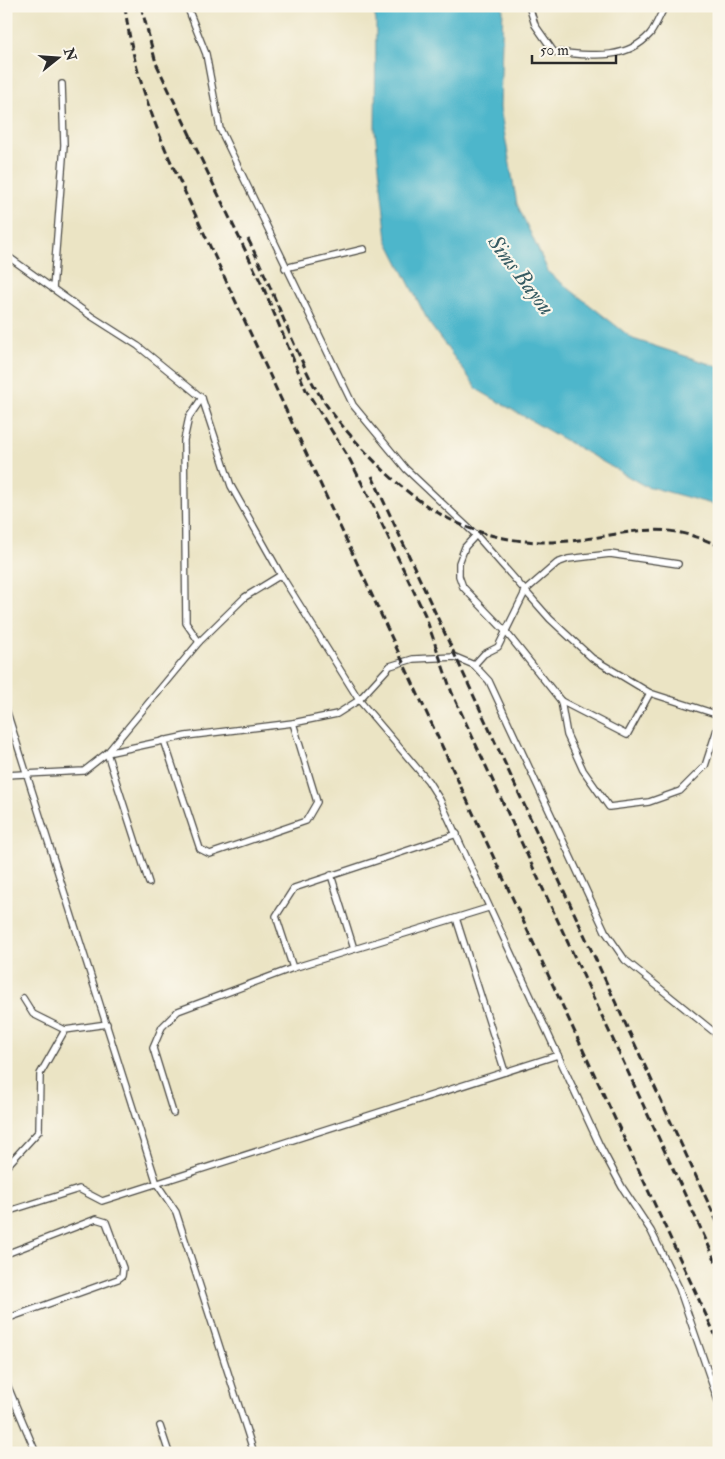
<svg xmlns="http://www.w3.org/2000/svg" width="725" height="1459" font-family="'IM FELL Double Pica',serif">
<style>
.water{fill:#4db6cb;stroke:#3c707b}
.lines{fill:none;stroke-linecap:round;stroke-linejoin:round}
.service-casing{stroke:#484742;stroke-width:8}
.service{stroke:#fff;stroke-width:5.5}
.rail{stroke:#2b2b2b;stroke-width:3;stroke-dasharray:8 4;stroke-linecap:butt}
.labels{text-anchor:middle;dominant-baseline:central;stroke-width:4.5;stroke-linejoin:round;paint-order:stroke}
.water-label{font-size:22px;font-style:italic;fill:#375c63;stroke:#fbf7ec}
</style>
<rect width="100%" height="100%" fill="#fbf7ec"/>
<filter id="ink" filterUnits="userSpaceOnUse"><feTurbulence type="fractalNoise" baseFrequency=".02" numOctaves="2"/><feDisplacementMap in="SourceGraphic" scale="10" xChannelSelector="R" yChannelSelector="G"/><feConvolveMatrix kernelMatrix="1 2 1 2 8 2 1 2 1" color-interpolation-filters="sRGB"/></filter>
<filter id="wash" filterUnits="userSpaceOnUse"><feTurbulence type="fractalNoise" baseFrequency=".0096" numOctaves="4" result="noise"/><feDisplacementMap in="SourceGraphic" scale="20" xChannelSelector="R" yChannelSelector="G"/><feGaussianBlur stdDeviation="1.12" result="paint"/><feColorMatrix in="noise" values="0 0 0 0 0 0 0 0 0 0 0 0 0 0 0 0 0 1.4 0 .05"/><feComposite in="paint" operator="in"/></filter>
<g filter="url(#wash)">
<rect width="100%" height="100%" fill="#ebe4c4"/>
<path class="water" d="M373,6H503L500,108L517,204L549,273L633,339L719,367V506L643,485L478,390L429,323L387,240L375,131L376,21Z"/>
</g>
<g filter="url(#ink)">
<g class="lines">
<g class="service-casing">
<g id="service">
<path d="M187,6L206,54L220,129L353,405L406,469L476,535L550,619L592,658L650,693L719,715"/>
<path d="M529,6L535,25L554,52C588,55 625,62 650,34C656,26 660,15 665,6"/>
<path d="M6,255L91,316L138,346L202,398L231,486L281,575L359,700L428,781L440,800L599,1144L622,1187L651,1231L679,1288L719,1404"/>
<path d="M285,268L364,249"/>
<path d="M53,289L64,145L62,84"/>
<path d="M476,535L465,547L459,563V576L463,587L506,632L561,701L627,735L650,693"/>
<path d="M199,642L186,623L184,440L189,417L202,398"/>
<path d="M474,665L484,654L498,647L526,590L557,563L568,559L610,554L678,564"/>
<path d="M561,701L567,735L583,770L609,807L649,802L680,791L705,766L719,723"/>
<path d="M6,709L157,1184L176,1212L254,1453"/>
<path d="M164,740L200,849L210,854L306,821L317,802L293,723"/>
<path d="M6,775L84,771L107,753L186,736L293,723L337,714L359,700L390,666L413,659L455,657L474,665L489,681L605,931L625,960L719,1036"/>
<path d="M331,875L354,949"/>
<path d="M149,883L107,753L199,642L245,597L281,575"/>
<path d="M456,918L505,1072"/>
<path d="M293,968L276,916L294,888L457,834"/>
<path d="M23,998L33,1014L65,1030L107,1024"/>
<path d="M173,1113L153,1048L162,1027L178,1011L293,968L488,908"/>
<path d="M6,1167L39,1131L40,1074L65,1030"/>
<path d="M6,1212L79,1189L102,1201L558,1055"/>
<path d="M6,1254L96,1219L106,1222L123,1268L122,1276L118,1279L6,1319"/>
<path d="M711,1378L719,1376"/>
<path d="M6,1382L36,1453"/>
<path d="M160,1426L169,1453"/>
</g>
</g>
<use href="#service" class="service"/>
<g class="rail">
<path d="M125,6C131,60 149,111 170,160L719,1343"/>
<path d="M141,6L156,63L193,141"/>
<path d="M190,136L264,289L306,390L350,460L373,505L425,615L452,693L719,1268"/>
<path d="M248,239C271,285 288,334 311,380C324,405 342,426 360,446C414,505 469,544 553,542C619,540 651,514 719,546"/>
<path d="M372,476L719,1226"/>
</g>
</g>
</g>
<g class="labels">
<g class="water-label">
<text transform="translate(521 275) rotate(53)">Sims Bayou</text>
</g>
</g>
<rect width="725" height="1459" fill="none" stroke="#fbf7ec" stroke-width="25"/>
<g transform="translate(58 58) rotate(73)" stroke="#fbf7ec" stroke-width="4" paint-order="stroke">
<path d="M0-4L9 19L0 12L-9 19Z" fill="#2b2b2b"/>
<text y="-8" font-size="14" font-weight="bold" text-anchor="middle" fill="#2b2b2b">N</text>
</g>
<path d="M532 55v8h84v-8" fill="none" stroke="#2b2b2b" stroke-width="2.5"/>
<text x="540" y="55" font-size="15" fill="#2b2b2b" stroke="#fbf7ec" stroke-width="4" paint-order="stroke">50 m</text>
</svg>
